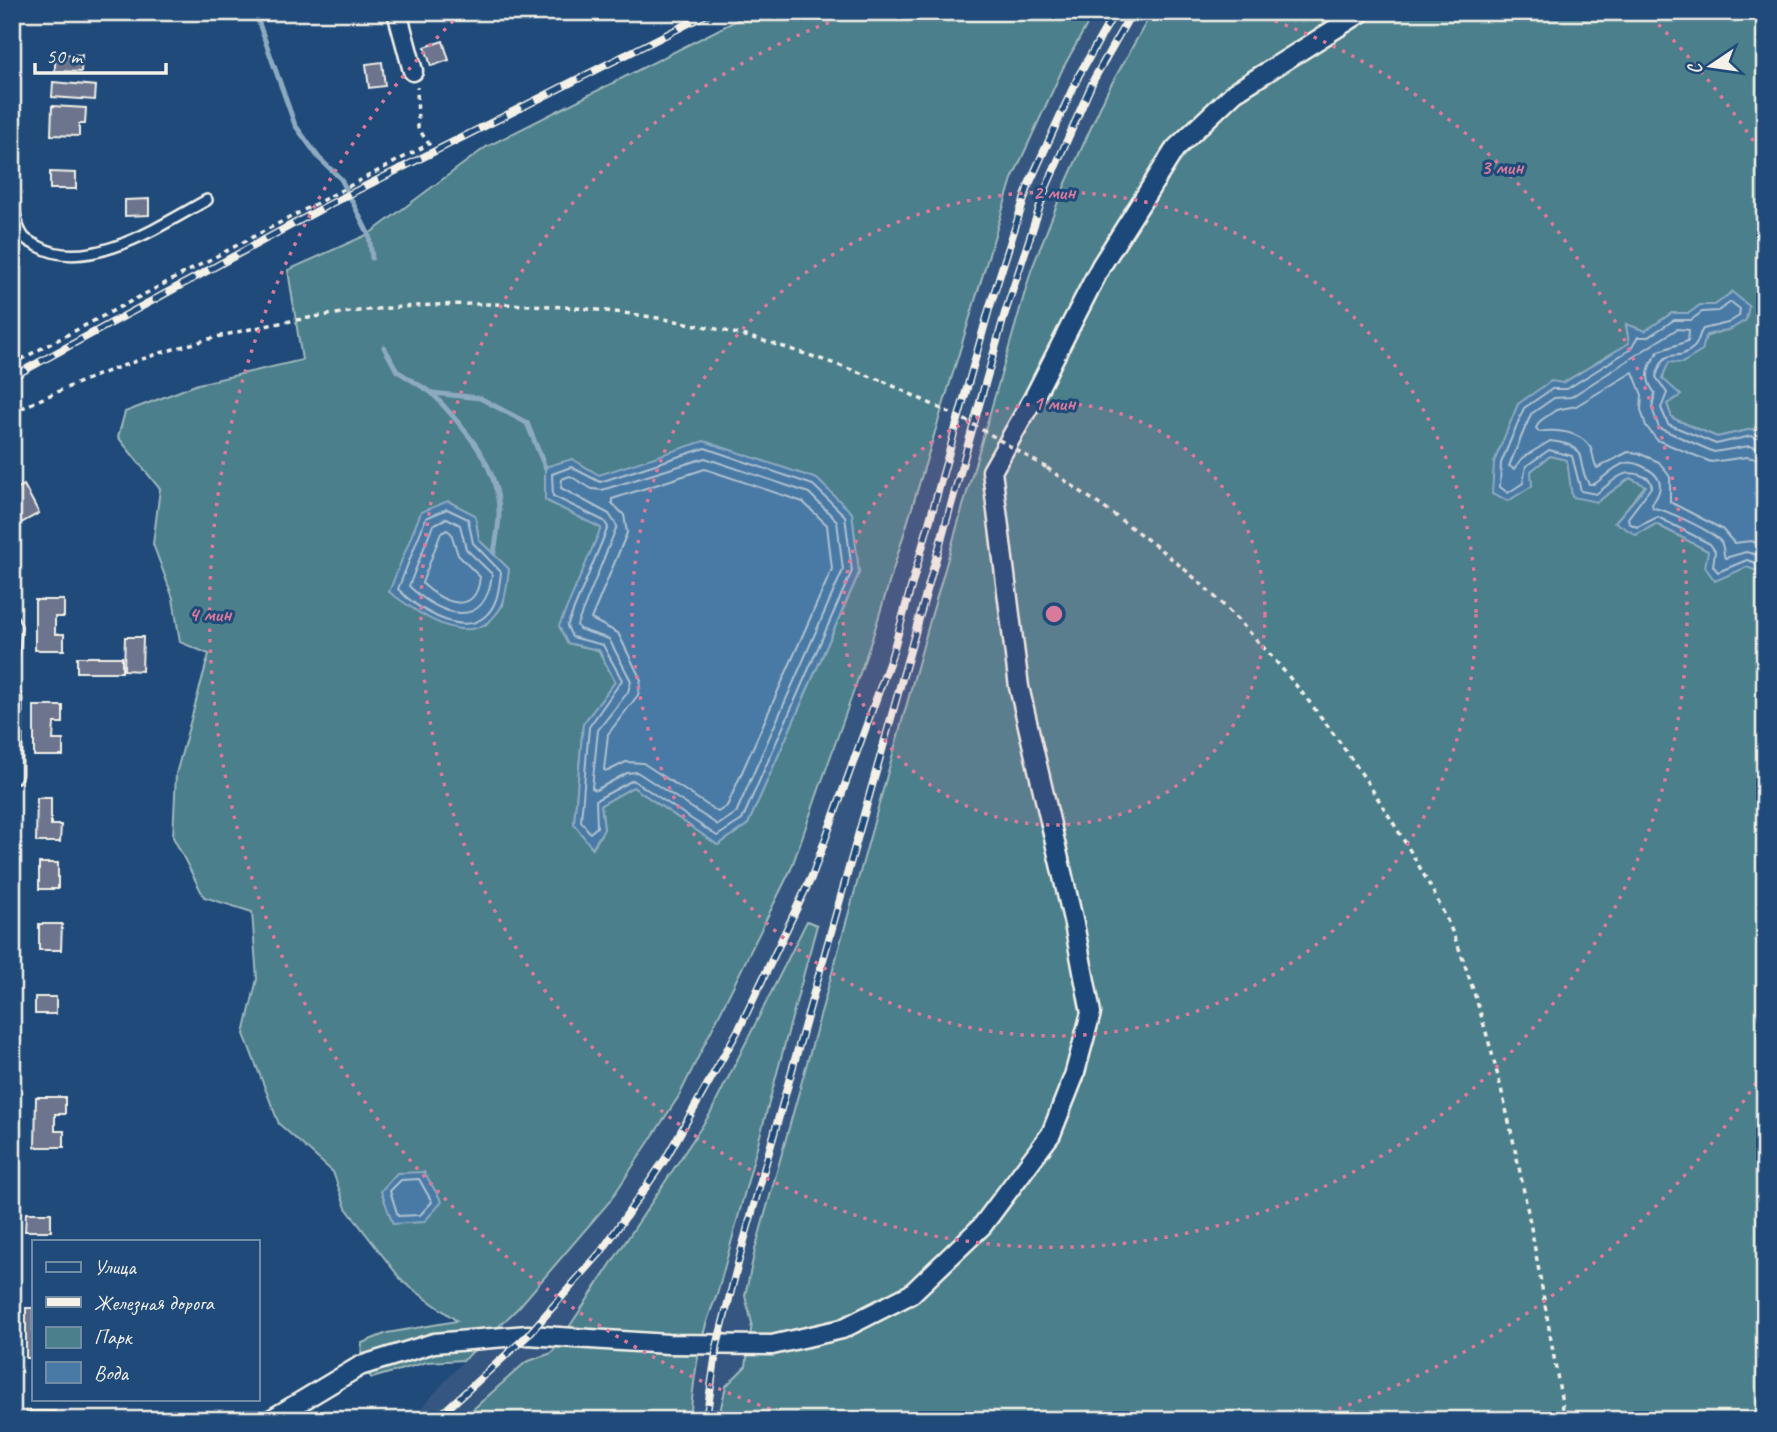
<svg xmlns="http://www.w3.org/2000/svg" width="1777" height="1432" font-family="Caveat,sans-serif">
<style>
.built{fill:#365780}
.green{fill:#4b7f8c;stroke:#a0b8ba;stroke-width:2;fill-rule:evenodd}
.water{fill:#497aa6;stroke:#8daac0;stroke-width:2}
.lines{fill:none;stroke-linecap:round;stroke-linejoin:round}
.shore{stroke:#b0c1ce;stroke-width:2}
.stream{stroke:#8daac0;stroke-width:5}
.building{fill:#6c758d;stroke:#f4f1e8;stroke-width:2}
.lane-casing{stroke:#f4f1e8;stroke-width:14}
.street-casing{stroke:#f4f1e8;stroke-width:23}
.path{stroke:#f4f1e8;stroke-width:3.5;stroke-dasharray:5 5;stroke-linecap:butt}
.lane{stroke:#1f4a7a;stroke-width:9}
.street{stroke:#1f4a7a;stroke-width:18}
.rail-casing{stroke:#f4f1e8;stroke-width:8}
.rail{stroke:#1f4a7a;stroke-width:5;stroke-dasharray:16;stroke-linecap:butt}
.path-bridge{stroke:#f4f1e8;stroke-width:3.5;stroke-dasharray:5 5;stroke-linecap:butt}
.ring{fill:none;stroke:#d87a9a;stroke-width:3.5;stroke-dasharray:3.5 7}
.centre{fill:#d87a9a;stroke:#1f4a7a;stroke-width:3.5}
.ring-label{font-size:21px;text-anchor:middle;font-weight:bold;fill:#d87a9a;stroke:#1f4a7a;stroke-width:6;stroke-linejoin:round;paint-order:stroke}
</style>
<rect width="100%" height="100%" fill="#1f4a7a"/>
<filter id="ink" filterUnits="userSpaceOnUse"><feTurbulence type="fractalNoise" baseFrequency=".0143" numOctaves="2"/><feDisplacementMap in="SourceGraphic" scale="14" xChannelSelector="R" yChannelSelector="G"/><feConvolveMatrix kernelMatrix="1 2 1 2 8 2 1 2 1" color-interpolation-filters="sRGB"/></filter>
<g filter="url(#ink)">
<path class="built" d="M1094,12H1152L1107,92L1062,192L1031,271L1001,370L755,1250L745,1296L752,1323L746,1366L726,1386L718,1420H690L694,1370L706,1320L717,1295L817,925L807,921L710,1114L552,1353L525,1362L460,1420H405L416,1414L464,1360L519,1307L610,1201L679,1096L705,1046L791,869L821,788L872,639L1012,179L1063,68Z"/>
<g class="green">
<path d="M753,12H1094L1063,68L1012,179L872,639L791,869L679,1096L610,1201L519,1307L464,1360L427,1362L372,1378L360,1366L362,1343L387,1333L457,1321L403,1282L346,1208L333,1172L279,1124L244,1034L257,979L252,912L204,897L173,837L176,774L209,654L180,642L173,598L153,544L160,489L118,437L125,412L198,384L302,360L288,270L369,234L486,147ZM572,459L598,475L852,513L859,573L748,824L718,845L633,787L601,805L604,829L593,848L574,824L583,724L615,682L598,650L567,643L602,528L545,500ZM475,515L479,540L509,569L503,605L486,625Z"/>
<path d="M1152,12H1765V436L1753,429L1717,437L1672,418C1668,407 1662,392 1663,380C1663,351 1708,334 1731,329L1732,292L1715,305H1700L1689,314L1672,313L1645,331L1626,324L1629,343L1563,383L1531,471L1550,456L1567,460L1597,502L1630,478L1646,485L1615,522L1656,524L1708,551L1765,574V1420H718L726,1386L746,1366L752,1323L745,1296L755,1250L931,617L1031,271L1062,192L1107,92Z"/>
<path d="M807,921L817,925L717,1295C699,1335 694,1376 690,1420H461L526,1362L552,1353L710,1114Z"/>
</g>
<g class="water">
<path d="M1732,292L1749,306L1746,320L1731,329L1706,335L1702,351L1682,363L1669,362L1662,378L1681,395L1667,404L1672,418L1717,437L1753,429L1765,436V574L1747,567L1715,581L1705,567L1708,551L1656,524L1636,535L1615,522L1646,486L1630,478L1597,502L1572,497L1567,460L1550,456L1531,471L1532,486L1508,501L1492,494L1494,462L1518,404L1551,381L1563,383L1629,343L1626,324L1645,331L1672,313H1689L1700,305H1715Z"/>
<path d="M704,441L817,479L852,513L859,573L748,824L718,845L633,787L601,805L604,829L592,848L574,824L583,724L615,682L599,650L567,643L559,626L601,528L545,500V467L572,459L599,475Z"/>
<path d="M448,501L475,515L479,540L509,569C507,581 507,597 501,607C473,655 420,614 389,592L421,512Z"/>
<path d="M424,1172L442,1202L424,1222L393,1224L381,1191L397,1173Z"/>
</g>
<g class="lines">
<g class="shore">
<path d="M1765,442L1751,436L1716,444L1668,424L1661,408L1667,393L1656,377C1667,342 1673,365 1693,348C1699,344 1698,335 1703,329L1728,323L1739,316L1740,309L1731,302L1718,311L1702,312L1691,320H1674L1648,337H1638L1631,349L1567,389H1552L1524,408L1501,463L1500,487L1508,493L1523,483L1526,466L1549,450L1572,456L1581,491L1596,494C1617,479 1623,465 1649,479L1652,486L1628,518L1629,523L1637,527L1658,517L1710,544L1715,551L1713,566L1718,572L1747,560L1765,566"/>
<path d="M705,448L813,485L845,516L852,571L742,820L717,836L633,780L596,800L597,827L590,833L581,821L589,727L622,680L603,645L572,637L567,626L608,527L604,521L553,496L552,474L571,467L600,482Z"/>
<path d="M1765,450L1749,446L1714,452L1659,428L1652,408L1655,393C1643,379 1648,364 1659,351L1688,341L1689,330L1677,329L1571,397L1554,398L1531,414L1509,466L1514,469L1522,458L1550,441C1593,446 1573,459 1589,484H1594C1604,478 1615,465 1626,463C1632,461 1637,464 1642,466C1662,475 1665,487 1652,504L1653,508C1665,509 1714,532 1721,542C1724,547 1723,554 1725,558L1746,552L1765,557"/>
<path d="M705,458L809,493L837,521L843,570L736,813L718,825L637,772L627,773L596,790L592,788L598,730L628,692L631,681L609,639L579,629L577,625L617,526L609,514L561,488L562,479L570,476L592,489L602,490Z"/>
<path d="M1765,461L1747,457L1711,462L1657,440L1646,426L1641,410L1642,395L1633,372L1576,406L1556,410L1540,421L1536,428L1539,432C1555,429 1580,431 1590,447C1594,454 1593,462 1597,468L1628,452L1638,453L1659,462L1670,477V502L1722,529L1734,543L1751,541L1765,546"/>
<path d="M705,469L803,502L827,525L832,569L727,806L718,812L643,763L626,762L608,771L604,770L608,734L638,695L641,680L618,633L591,619L627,533L624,515L612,503V499Z"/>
<path d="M447,509L468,519L473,543L501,572C499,588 498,607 483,618C458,636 415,607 398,589L426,518Z"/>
<path d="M447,518L460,525L466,549L492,574C486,632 440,616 409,586L433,525Z"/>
<path d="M447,530L451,533L458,555L480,577C476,618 442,602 422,583L441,533Z"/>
<path d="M419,1179L432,1202L420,1215L398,1216L390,1191L401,1180Z"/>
</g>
<g class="stream">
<path d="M255,12L295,125L319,158L341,179L369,235L372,258"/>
<path d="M384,347L397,371L432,393L480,398L527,423L545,467"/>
<path d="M432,393C463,427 500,465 499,515C499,527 496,540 494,553"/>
</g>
</g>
<g class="building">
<path d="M443,41L449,60L431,66L425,47Z"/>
<path d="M55,54L82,55L81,72L55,71Z"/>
<path d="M382,62L385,86L369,88L366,64Z"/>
<path d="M53,82L96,86L95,100L52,97Z"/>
<path d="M52,106L86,108L85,124H79V136L51,135Z"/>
<path d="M50,172L76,173V189H50Z"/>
<path d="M149,199V215L125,216V200Z"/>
<path d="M24,485L39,513L12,528V491Z"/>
<path d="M35,600H64V617H55V634H64V650H35Z"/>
<path d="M125,637H143L142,671L124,670Z"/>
<rect x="77" y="657" width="45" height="15"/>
<path d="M34,706H63V723H54L53,740H63V756H34Z"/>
<path d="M37,798H51V825H61L60,842H36Z"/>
<rect x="39" y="863" width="19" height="26"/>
<path d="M39,924H62L61,950H39Z"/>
<rect x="35" y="997" width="21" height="17"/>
<path d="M36,1097H65V1114H55V1131H64V1147H35Z"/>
<path d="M26,1213H51V1231H25Z"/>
<rect x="26" y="1308" width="7" height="50"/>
<path d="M27,1411H55V1420H26Z"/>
</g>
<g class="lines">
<g class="lane-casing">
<g id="lane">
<path d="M12,174C14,193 12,222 24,237C27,241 34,244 38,246C88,275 163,224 207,200"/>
<path d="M12,618L16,627L12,669"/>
</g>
</g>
<g class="street-casing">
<g id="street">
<path d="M397,12L413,71"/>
<path d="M12,699V774"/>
<path d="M270,1420L360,1366L434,1343L528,1335L668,1344L772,1345L842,1329L911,1294L982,1226L1051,1134L1074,1076L1091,1013L1074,924L1019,687L992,471L1033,399L1101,266L1175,149L1235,92L1362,12"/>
</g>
</g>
<g class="path">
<path d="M12,364L429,144L418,128L417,87"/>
<path d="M12,413C225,307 469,279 702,326C764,338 824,360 883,381"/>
<path d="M1047,468C1104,508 1163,547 1213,595C1283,663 1341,738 1392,821C1417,861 1443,906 1460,951C1514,1102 1537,1263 1565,1420"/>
</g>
<use href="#lane" class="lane"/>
<use href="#street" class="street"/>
<g class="rail-casing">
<g id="rail">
<path d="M12,377L330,204L711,12"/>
<path d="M435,1420L528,1335L601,1252L666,1158L740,1027L812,876L892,655L990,306L1029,184L1079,75L1115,12"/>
<path d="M706,1420L717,1346L742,1248L1005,313L1046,188L1094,79L1132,12"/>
</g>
</g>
<use href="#rail" class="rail"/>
<path class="path-bridge" d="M883,381L969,422L1047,468"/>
</g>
</g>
<circle cx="1054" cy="614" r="211" fill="#d87a9a" fill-opacity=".12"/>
<g class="ring">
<circle cx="1054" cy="614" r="211"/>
<circle cx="1054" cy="614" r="422"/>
<path d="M1255 14A633 633 0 1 1 853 14"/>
<path d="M1762 1074A844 844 0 0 1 1308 1419M800 1419A844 844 0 0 1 457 17M1651 17A844 844 0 0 1 1762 154"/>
</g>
<circle cx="1054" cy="614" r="10" class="centre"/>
<g class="ring-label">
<text x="1502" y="174">3 мин</text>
<text x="1054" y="199">2 мин</text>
<text x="1054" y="410">1 мин</text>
<text x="210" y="621">4 мин</text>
</g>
<rect width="1777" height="1432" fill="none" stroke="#1f4a7a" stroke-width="42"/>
<rect x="21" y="21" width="1735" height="1390" fill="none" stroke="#f4f1e8" stroke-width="2.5" filter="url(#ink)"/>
<rect x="32" y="1240" width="228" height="161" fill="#1f4a7a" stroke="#748da6" stroke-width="2"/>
<rect x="46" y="1262" width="35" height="10" fill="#1f4a7a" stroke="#748da6" stroke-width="2"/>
<text x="94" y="1274" font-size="21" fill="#f4f1e8">Улица</text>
<rect x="46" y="1297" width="35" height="10" fill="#f4f1e8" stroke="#748da6" stroke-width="2"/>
<text x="94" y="1310" font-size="21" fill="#f4f1e8">Железная дорога</text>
<rect x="46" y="1327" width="35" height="21" fill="#4b7f8c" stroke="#748da6" stroke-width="2"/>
<text x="94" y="1344" font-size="21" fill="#f4f1e8">Парк</text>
<rect x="46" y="1362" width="35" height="21" fill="#497aa6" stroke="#748da6" stroke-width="2"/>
<text x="94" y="1380" font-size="21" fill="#f4f1e8">Вода</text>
<g transform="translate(1711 66) rotate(257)" stroke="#1f4a7a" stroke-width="5" paint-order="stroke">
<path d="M0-5L12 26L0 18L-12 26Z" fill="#f4f1e8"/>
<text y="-10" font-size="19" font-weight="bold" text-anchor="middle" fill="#f4f1e8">С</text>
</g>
<path d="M35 63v10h131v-10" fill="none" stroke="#f4f1e8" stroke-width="3.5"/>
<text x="46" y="63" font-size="21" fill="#f4f1e8" stroke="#1f4a7a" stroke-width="5" paint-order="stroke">50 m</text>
</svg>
